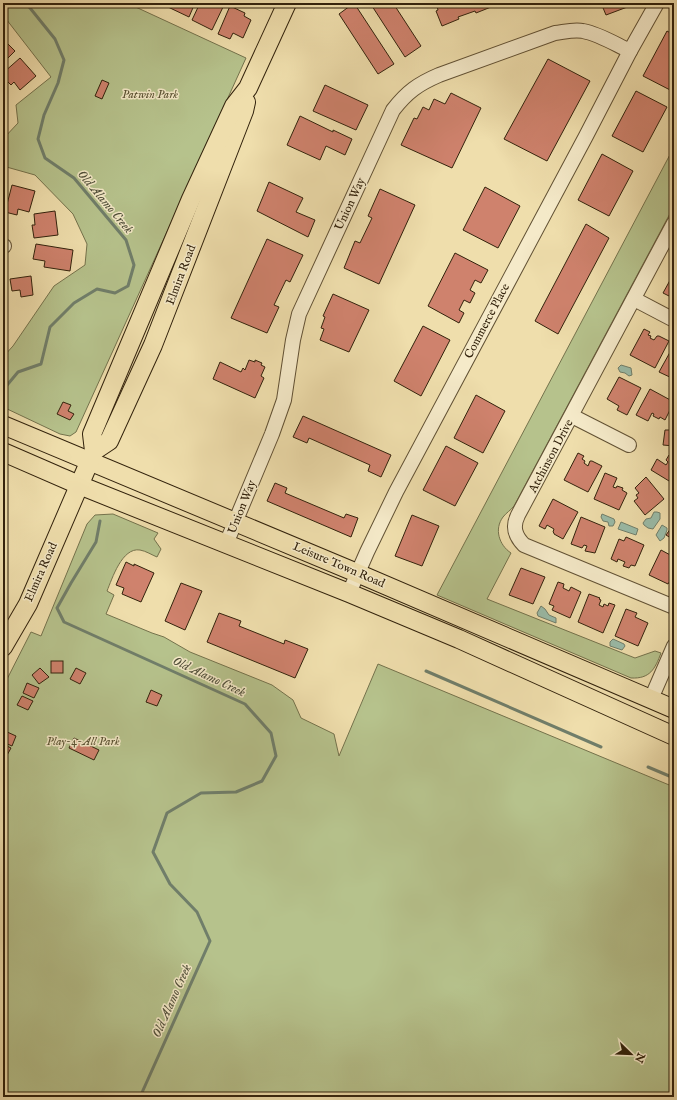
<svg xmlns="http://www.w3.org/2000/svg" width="677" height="1100" font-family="'IM FELL English',serif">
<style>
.green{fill:#b6c28c;stroke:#74724c}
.water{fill:#9abca9;stroke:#707e6a}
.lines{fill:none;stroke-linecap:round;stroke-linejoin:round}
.stream{stroke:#707e6a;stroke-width:3}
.building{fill:#cf826d;stroke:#32220c}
.minor-casing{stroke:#615134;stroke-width:16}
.major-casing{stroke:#32220c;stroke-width:20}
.minor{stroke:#f5eac9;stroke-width:14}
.major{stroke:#efdeac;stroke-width:18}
.labels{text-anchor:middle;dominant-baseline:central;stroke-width:3;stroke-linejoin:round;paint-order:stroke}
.park-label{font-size:12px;font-style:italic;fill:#5a5232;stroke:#f5eac9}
.street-label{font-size:12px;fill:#32220c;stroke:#f5eac9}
.water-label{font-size:13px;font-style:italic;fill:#51503b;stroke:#f5eac9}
</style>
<rect width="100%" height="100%" fill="#efdeac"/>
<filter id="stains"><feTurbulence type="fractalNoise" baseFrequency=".005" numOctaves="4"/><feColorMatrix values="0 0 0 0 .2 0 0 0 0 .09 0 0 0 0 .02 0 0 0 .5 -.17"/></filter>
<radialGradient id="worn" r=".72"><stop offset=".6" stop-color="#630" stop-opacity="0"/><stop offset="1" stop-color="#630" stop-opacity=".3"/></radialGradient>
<g class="green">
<path d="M3,3H127L246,58L76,432L70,436L60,434L3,407V357L13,346L54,286L85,265L87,244L73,214L35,175L3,166V139L18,123L16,105L51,77L3,15Z"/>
<path d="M674,147V206L514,506C511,510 506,513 503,517C494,529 499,545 511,553L487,599L635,658L655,651L661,653C655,669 650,679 631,678L437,595Z"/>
<path d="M113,514L158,533L154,539L161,549L157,557C152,555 146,551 140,550C122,547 112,579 107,591L114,595L106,614L152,633L164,637L190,652L272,685L293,700L301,718L334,734L339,756L378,664L674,787V1097H3V687L31,632L41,636L87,524L95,515Z"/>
</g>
<g class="water">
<path d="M621,365L631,368L632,375L629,376L625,373L620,372L618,368Z"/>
<path d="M654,512H657L660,513V519L653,529L648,528L644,525L643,523L646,519L651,518Z"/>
<path d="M602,514L614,519L615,522L613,526H609L608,522L603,521L601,517Z"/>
<path d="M621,522L638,529L636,535L618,529Z"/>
<path d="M662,525L667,528V530L664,538L660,541L656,535Z"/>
<path d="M541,606L545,609L549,615L556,618V623L538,616L537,613Z"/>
<path d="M613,639L624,644L625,646L622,650L610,646V642Z"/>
</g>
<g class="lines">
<g class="stream">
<path d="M3,390L18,372L41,364L50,327L74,303L97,289L115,293L128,286L134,265L126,240L74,178L45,158L38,139L44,115L58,83L64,60L55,39L26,3"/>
<path d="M100,521L96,542L71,583L57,608L64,622L245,704L271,733L276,756L262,781L236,792L201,793L167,813L153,852L170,884L197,912L210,941L140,1097"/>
<path d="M426,671L601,747"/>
<path d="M648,767L674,778"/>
</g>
</g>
<g class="building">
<path d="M170,3H195L189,17L168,7Z"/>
<path d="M200,3L210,7L212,3H225L212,30L192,20Z"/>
<path d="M354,3L394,64L378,74L339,14Z"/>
<path d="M376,3H393L421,46L405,57L372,6Z"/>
<path d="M436,3H501L476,13L475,11L458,17L459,19L442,26L436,11L438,10Z"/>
<path d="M601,3H629L630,6L606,15Z"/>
<path d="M230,6L245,13L244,16L251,20L243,38L233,33L230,39L218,34Z"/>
<path d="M667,31L674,35V92L643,76Z"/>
<path d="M3,39L15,51L3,63Z"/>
<path d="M20,58L36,76L20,90L14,82L11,85L3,77V73Z"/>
<path d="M548,59L590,81L547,161L504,139Z"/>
<path d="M102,80L109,83L102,99L95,96Z"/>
<path d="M325,85L368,105L356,130L313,111Z"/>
<path d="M636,91L667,107L643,152L612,136Z"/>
<path d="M451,93L481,108L452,168L401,145L414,118L417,119L423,107L429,110L434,99L445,104Z"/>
<path d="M300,116L333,132V130L352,139L345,155L326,146L320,160L287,145Z"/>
<path d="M602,154L633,171L609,216L578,200Z"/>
<path d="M269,182L303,198L296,212L315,220L308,237L257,211Z"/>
<path d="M12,185L35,191L29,212L18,209L17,215L5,212Z"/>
<path d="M485,187L520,206L498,248L463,230Z"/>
<path d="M3,189L7,190L3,201Z"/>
<path d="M380,189L415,205L379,284L344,268L355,241L360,243L372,218L368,216Z"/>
<path d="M55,211L58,235L34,238L32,225H35L34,214Z"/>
<path d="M586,224L609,238L558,334L535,321Z"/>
<path d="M267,239L303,255L290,282L286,280L274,305L279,307L267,333L231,318Z"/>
<path d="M36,244L73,250L70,271L44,267L45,261L33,259Z"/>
<path d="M455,253L488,270L481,283L475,280L470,290L475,293L470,303L464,300L459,310L464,313L459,323L428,306Z"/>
<path d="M674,273V294L671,292L669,296L663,293Z"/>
<path d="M31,276L33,295L21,297L20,290L12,291L10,279Z"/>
<path d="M333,294L369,310L349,352L320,340L324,329L321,328L325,317L323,316Z"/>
<path d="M423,326L450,340L421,396L394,381Z"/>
<path d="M644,329L650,332L648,335L651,336L650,338L654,340L657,336H659L669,341L655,368L630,355Z"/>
<path d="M674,345V379L659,372Z"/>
<path d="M249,360L255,362V360L262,363L261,365L265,367L261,376L264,378L255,398L213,379L220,362L241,372L243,368L245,370Z"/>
<path d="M619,377L641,388L627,415L617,410L619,406L607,399Z"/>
<path d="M650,389L674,402L665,420L660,417L659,419L653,416L654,414L652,413L648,421L636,415Z"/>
<path d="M476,395L505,411L483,453L454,438Z"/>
<path d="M63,402L71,405L68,411L74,414L70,420L57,414Z"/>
<path d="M303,416L391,455L381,477L368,471L370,465L309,438L307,443L293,437Z"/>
<path d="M672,426L674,427V446L663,445L665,430H672Z"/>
<path d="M446,446L478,463L455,506L423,490Z"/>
<path d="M674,452V484L651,470L657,459L666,465L668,462L666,460L669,455L672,456Z"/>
<path d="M578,453L584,456L582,459L585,461L584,463L588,466L590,461H592L602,466L588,492L564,480Z"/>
<path d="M605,473L617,478L613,487L616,488L617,486L623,488L622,490L627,493L619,510L594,499Z"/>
<path d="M646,477L664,499L645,515L634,501L638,498L636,495L639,493L635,488Z"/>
<path d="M275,483L287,488L285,493L344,518L346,514L358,518L351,537L267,501Z"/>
<path d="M553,499L578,512L563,539L554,534V533L553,532L554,529L547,525L545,529L539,526Z"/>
<path d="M412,515L439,526L422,566L395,556Z"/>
<path d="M581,517L605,527L595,553L585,551L587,546L584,545L582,548L571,544Z"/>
<path d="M674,524V540L666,535Z"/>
<path d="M626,537L644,545L635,566L631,565L629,568L623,566L625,562L618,559L617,562L611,559L619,539L624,541Z"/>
<path d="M661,550L674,557V570H673L671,573L674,574L668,584L649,575Z"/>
<path d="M126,562L134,566V564L154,573L141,602L122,594L124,588L116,585Z"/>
<path d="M521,568L545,577L533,604L509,595Z"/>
<path d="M558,582L564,584L563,588L569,591L571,587L581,592L570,618L552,610L554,606L549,604Z"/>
<path d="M181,583L202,591L185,630L165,621Z"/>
<path d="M589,594L600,598L599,599L601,600L599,605L603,607L604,604L608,606L609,603L615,605L603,633L578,622Z"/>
<path d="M626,609L637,613L635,617L648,623L638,646L615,636Z"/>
<path d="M219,613L241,621L239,626L284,644L285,640L308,649L295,678L207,642Z"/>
<rect x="51" y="661" width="12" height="12"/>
<path d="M40,668L49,677L39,684L32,675Z"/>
<path d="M76,668L86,673L80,684L70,679Z"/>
<path d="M27,683L39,688L34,698L23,693Z"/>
<path d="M151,690L162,695L157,706L146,702Z"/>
<path d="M22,696L33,701L28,710L17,705Z"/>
<path d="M5,731L16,736L12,746L3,742V735Z"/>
<path d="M74,738L99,750L94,760L69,748Z"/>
<path d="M3,744L11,748L6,757L3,756Z"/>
</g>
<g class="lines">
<g class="minor-casing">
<g id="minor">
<path d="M674,223L518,515C512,527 515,536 524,545L674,607"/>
<path d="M3,246H4"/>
<path d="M634,299L674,320"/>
<path d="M572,416L629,445"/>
<path d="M226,544L272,434L284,400L293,340L299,314L393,110C407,92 418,84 439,75L555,33C564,32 574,29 583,31C599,34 615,44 630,51"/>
<path d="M349,593L367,552L396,492L586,136L630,51L657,3"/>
<path d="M651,699L674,646"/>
</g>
</g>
<g class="major-casing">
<g id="major">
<path d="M3,425L357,573L674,709"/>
<path d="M94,451L109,441L153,345L244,111L246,102"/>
<path d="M3,452L79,485L349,593L459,639L674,736"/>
<path d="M3,647L28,604L94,451L92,434L191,199L234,106L248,88L287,3"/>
</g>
</g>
<use href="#minor" class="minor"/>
<use href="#major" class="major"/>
</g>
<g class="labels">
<g class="park-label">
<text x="150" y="94">Patwin Park</text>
<text x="83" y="741">Play-4-All Park</text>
</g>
<g class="street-label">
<text transform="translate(350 204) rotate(-65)">Union Way</text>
<text transform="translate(181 275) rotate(-69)">Elmira Road</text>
<text transform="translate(487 321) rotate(-62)">Commerce Place</text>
<text transform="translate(551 456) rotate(-62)">Atchinson Drive</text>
<text transform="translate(242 507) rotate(-68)">Union Way</text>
<text transform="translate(339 565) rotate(23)">Leisure Town Road</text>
<text transform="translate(41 572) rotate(-66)">Elmira Road</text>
</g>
<g class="water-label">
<text transform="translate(105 202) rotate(50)">Old Alamo Creek</text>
<text transform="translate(209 677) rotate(25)">Old Alamo Creek</text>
<text transform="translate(172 1001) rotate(-66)">Old Alamo Creek</text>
</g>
</g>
<rect width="677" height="1100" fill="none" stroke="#efdeac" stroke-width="16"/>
<rect x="4" y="4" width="669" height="1092" fill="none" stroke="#32220c" stroke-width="2"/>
<rect x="8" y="8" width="661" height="1084" fill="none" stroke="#32220c"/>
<g transform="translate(631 1054) rotate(113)" stroke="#f5eac9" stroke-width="3" paint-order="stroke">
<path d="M0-3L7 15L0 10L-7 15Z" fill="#32220c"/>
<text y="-6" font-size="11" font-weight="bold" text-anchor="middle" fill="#32220c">N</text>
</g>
<rect width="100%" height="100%" filter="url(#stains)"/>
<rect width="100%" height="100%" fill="url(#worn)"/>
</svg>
